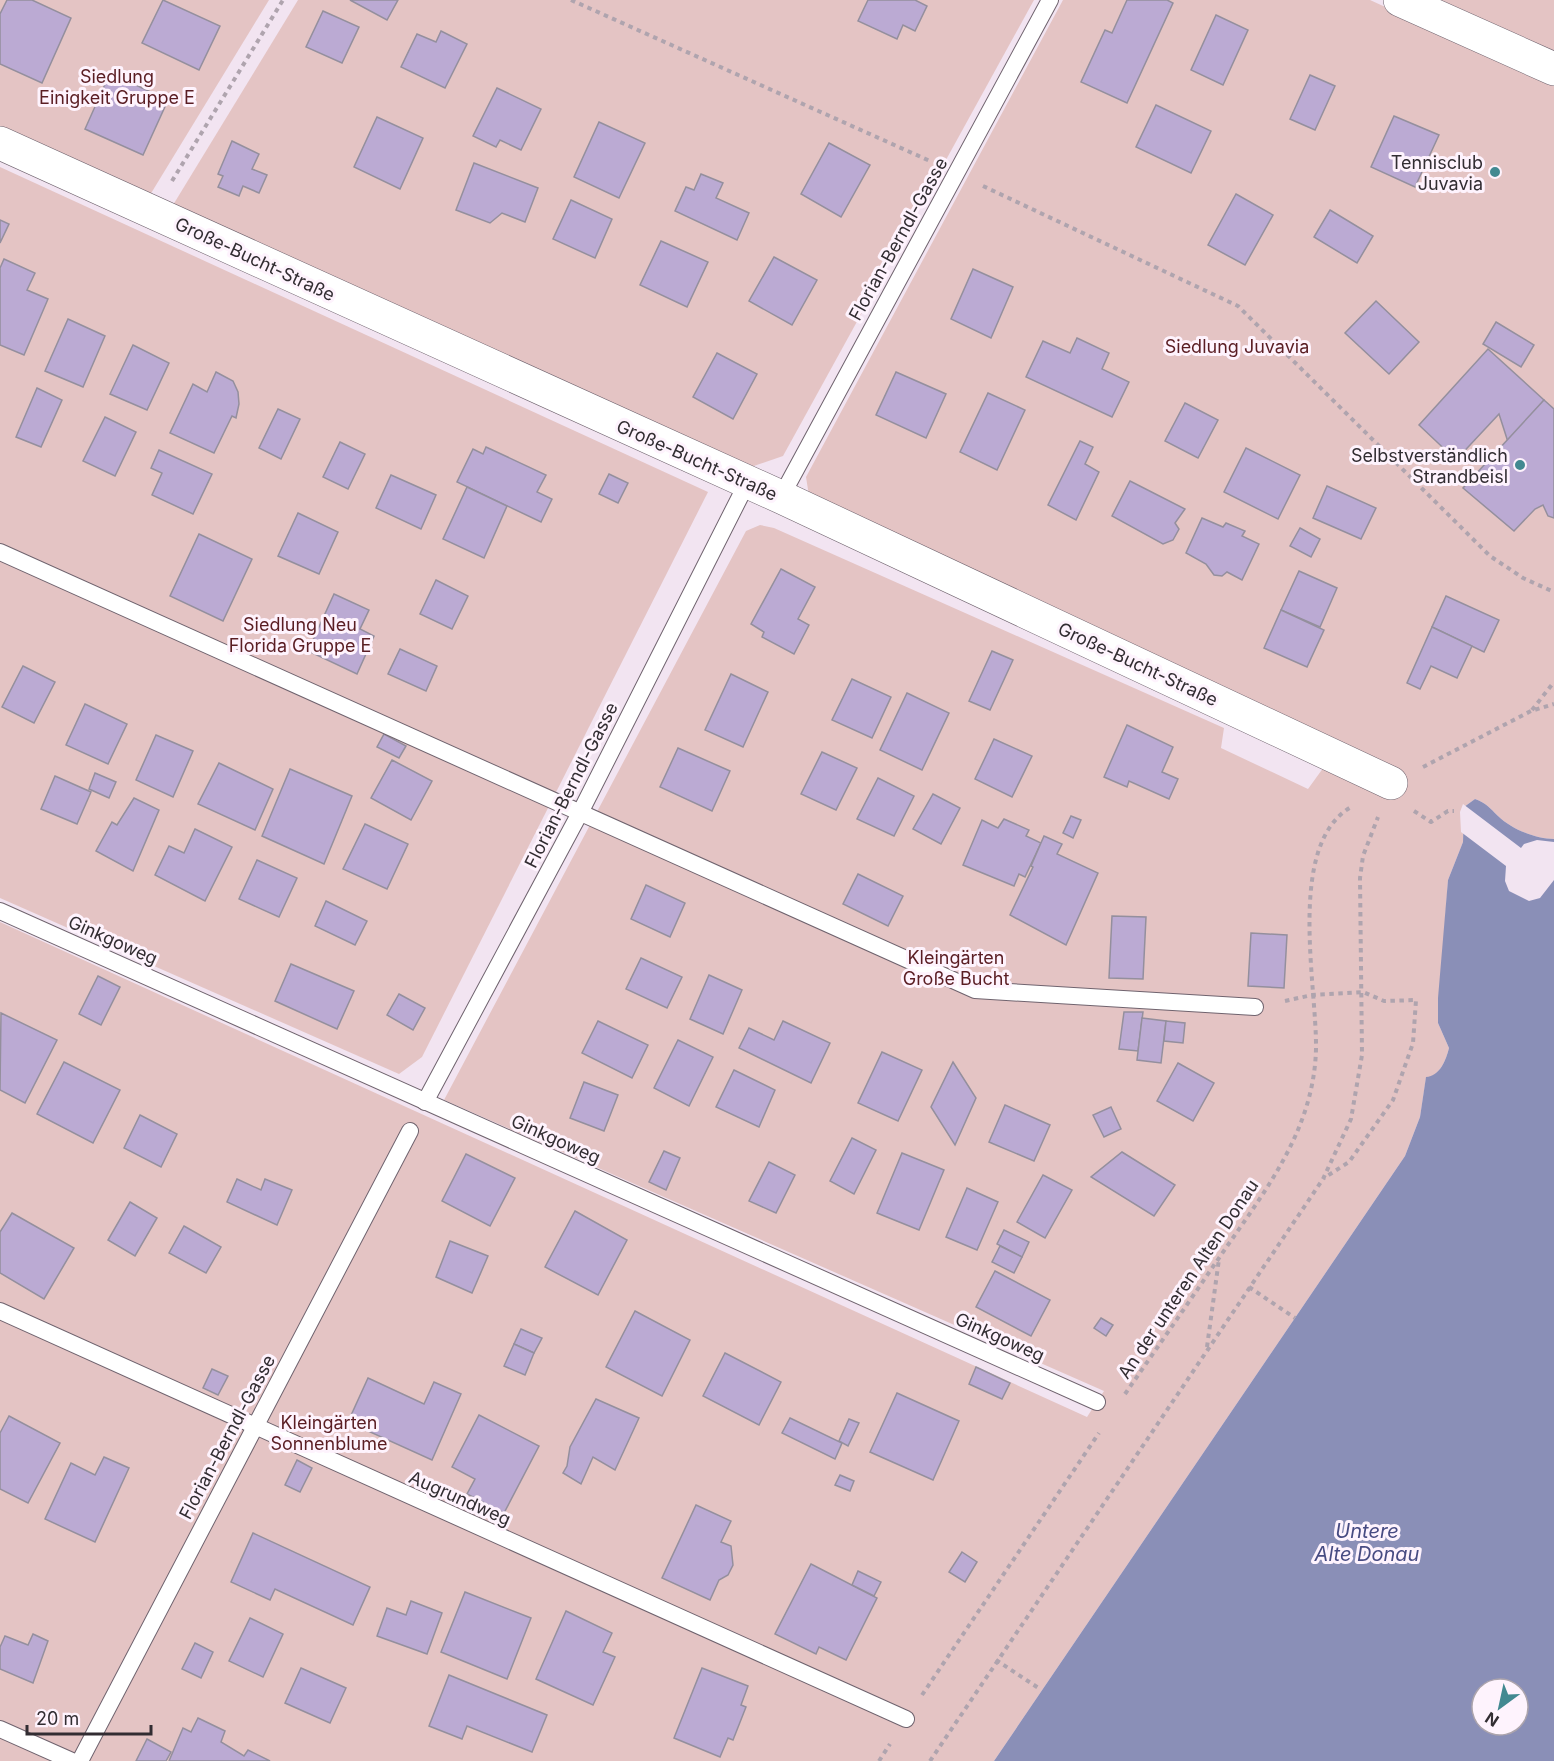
<svg xmlns="http://www.w3.org/2000/svg" width="1554" height="1761" font-family="Inter,sans-serif">
<style>
.green{fill:#e4c4c4}
.water{fill:#8a8fb7;fill-rule:evenodd}
.pier{fill:#f2e4f1}
.building{fill:#bbaad3;stroke:#948f9d;stroke-width:1.5}
.lines{fill:none;stroke-linecap:round;stroke-linejoin:round}
.lane-casing{stroke:#6f636e;stroke-width:18}
.street-casing{stroke:#6f636e;stroke-width:34}
.path{stroke:#afa4ae;stroke-width:4;stroke-dasharray:4.5 4.5;stroke-linecap:butt}
.lane{stroke:#fff;stroke-width:16}
.street{stroke:#fff;stroke-width:33}
.poi-dot{fill:#428991;stroke:#fef3fd;stroke-width:2}
.labels{text-anchor:middle;dominant-baseline:central;stroke-width:6;stroke-linejoin:round;paint-order:stroke}
.park-label{font-size:18px;fill:#5a1d23;stroke:#fef3fd}
.poi-label{font-size:18px;fill:#322d32;stroke:#fef3fd;text-anchor:end}
.street-label{font-size:18px;fill:#322d32;stroke:#fef3fd}
.water-label{font-size:20px;font-style:italic;fill:#474b82;stroke:#fef3fd}
</style>
<rect width="100%" height="100%" fill="#f2e4f1"/>
<g class="green">
<path d="M0,0H269L150,195L0,128Z"/>
<path d="M298,0H1034L783,456L745,469L173,205Z"/>
<path d="M1063,0H1370L1554,84V839C1536,839 1511,829 1498,816C1490,808 1486,803 1475,799L1464,807L1463,842L1448,880L1438,1023L1449,1048C1446,1060 1440,1076 1426,1078L1420,1117L1405,1156L994,1761H0V922L1087,1417L1104,1391L444,1100L746,531L760,525L774,528L1224,728L1221,748L1308,789L1342,742L810,502L806,477Z"/>
<path d="M1432,0H1554V54Z"/>
<path d="M0,167L708,492L422,1057L399,1074L0,898Z"/>
</g>
<path class="water" d="M1475,799C1486,803 1490,808 1498,816C1511,829 1536,839 1554,839V1761H994L1405,1156L1420,1117L1426,1077C1440,1076 1446,1060 1449,1048L1438,1023V998L1448,880L1463,842L1464,807ZM1482,1689H1518V1725H1482Z"/>
<path class="pier" d="M1463,804L1521,848L1524,844L1537,840L1554,842V880L1540,898L1529,901L1509,891L1505,881L1506,866L1461,832L1460,812Z"/>
<g class="building">
<path d="M7,0H32L71,18L42,83L0,64V14Z"/>
<path d="M163,0L220,26L199,70L142,43Z"/>
<path d="M350,0H398L387,20Z"/>
<path d="M868,0H915L927,6L915,31L903,25L897,39L858,21Z"/>
<path d="M1127,0H1167L1173,3L1127,103L1081,82L1105,30L1112,33Z"/>
<path d="M323,11L359,27L342,63L306,47Z"/>
<path d="M1216,15L1248,30L1223,85L1191,70Z"/>
<path d="M441,31L467,44L445,88L401,67L417,34L436,42Z"/>
<path d="M110,73L168,100L143,155L85,129Z"/>
<path d="M1310,75L1335,86L1315,130L1290,119Z"/>
<path d="M497,88L541,109L521,150L500,140L496,147L473,136Z"/>
<path d="M1156,105L1211,131L1191,173L1136,147Z"/>
<path d="M1394,116L1439,135L1415,187L1371,167Z"/>
<path d="M377,117L423,138L400,189L354,167Z"/>
<path d="M599,122L645,143L619,198L574,177Z"/>
<path d="M232,141L259,154L252,169L267,175L259,193L243,186L239,196L218,187L223,176L218,174Z"/>
<path d="M829,143L870,165L841,217L801,194Z"/>
<path d="M474,163L538,188L525,222L502,213L490,223L456,210Z"/>
<path d="M701,174L723,183L716,198L749,213L737,240L675,211L686,187L694,190Z"/>
<path d="M1236,194L1273,215L1245,265L1208,245Z"/>
<path d="M571,200L612,219L595,258L553,239Z"/>
<path d="M1330,210L1373,236L1357,263L1314,237Z"/>
<path d="M0,220L9,224L0,243Z"/>
<path d="M661,241L708,262L687,307L640,285Z"/>
<path d="M774,257L817,280L792,325L749,301Z"/>
<path d="M4,259L35,273L27,290L48,299L24,355L0,345V268Z"/>
<path d="M973,269L1013,287L991,338L951,319Z"/>
<path d="M1376,301L1419,342L1389,374L1345,333Z"/>
<path d="M68,319L105,336L83,387L45,371Z"/>
<path d="M1496,322L1534,345L1521,367L1483,344Z"/>
<path d="M1077,338L1109,353L1102,369L1129,382L1112,417L1026,377L1043,341L1070,353Z"/>
<path d="M133,345L169,363L147,410L110,394Z"/>
<path d="M1488,349L1544,400L1508,442L1499,414L1456,460L1419,425Z"/>
<path d="M717,353L757,374L733,419L693,397Z"/>
<path d="M216,372L233,381L238,392L239,404L236,418L232,416L214,453L170,433L193,384L207,392Z"/>
<path d="M896,372L946,394L926,438L876,415Z"/>
<path d="M37,388L62,400L41,447L16,437Z"/>
<path d="M988,393L1025,410L997,470L960,452Z"/>
<path d="M1544,400L1554,409V518L1548,516L1543,505L1535,509L1514,531L1463,488Z"/>
<path d="M1185,403L1218,420L1198,458L1165,441Z"/>
<path d="M278,409L300,419L281,459L259,448Z"/>
<path d="M105,417L136,432L115,476L83,461Z"/>
<path d="M1080,441L1093,447L1085,464L1099,472L1076,520L1048,505Z"/>
<path d="M340,442L365,454L348,489L323,477Z"/>
<path d="M486,447L546,475L537,492L552,499L541,522L457,482L473,449L483,454Z"/>
<path d="M1246,448L1300,475L1278,519L1224,492Z"/>
<path d="M159,450L212,474L193,514L152,495L162,473L151,468Z"/>
<path d="M609,474L628,483L618,503L599,494Z"/>
<path d="M391,475L436,495L421,529L376,508Z"/>
<path d="M1130,481L1185,509L1175,523L1179,529L1173,540L1163,544L1112,516Z"/>
<path d="M1327,486L1376,508L1361,539L1313,518Z"/>
<path d="M467,487L507,506L484,558L443,539Z"/>
<path d="M298,513L338,532L319,574L278,556Z"/>
<path d="M1202,518L1223,527L1226,523L1245,531L1242,536L1259,544L1242,580L1227,572L1222,576L1214,575L1206,564L1186,553Z"/>
<path d="M1300,528L1320,539L1311,557L1290,546Z"/>
<path d="M199,534L252,559L223,621L170,596Z"/>
<path d="M781,569L815,587L798,619L809,625L794,654L762,637L764,632L751,624Z"/>
<path d="M1299,571L1337,588L1320,627L1281,610Z"/>
<path d="M436,580L468,596L452,629L420,614Z"/>
<path d="M334,594L369,610L360,629L374,636L357,674L308,651Z"/>
<path d="M1446,596L1499,620L1484,652L1432,627Z"/>
<path d="M1281,610L1324,630L1307,667L1264,648Z"/>
<path d="M1432,627L1472,646L1457,678L1431,666L1420,689L1407,683Z"/>
<path d="M400,649L437,666L426,691L388,674Z"/>
<path d="M992,651L1013,660L990,710L969,701Z"/>
<path d="M23,666L55,682L34,723L2,707Z"/>
<path d="M731,674L768,692L743,747L705,730Z"/>
<path d="M852,679L891,697L872,738L832,720Z"/>
<path d="M907,693L949,713L922,770L880,750Z"/>
<path d="M85,704L127,724L108,764L66,745Z"/>
<path d="M1127,725L1173,747L1162,772L1178,779L1169,799L1129,781L1127,787L1104,777Z"/>
<path d="M384,734L406,746L399,758L377,747Z"/>
<path d="M156,735L193,751L173,797L136,780Z"/>
<path d="M994,739L1032,756L1012,797L975,779Z"/>
<path d="M678,748L730,771L712,811L660,787Z"/>
<path d="M822,752L857,768L836,810L801,794Z"/>
<path d="M392,760L432,781L411,820L371,798Z"/>
<path d="M219,763L273,789L255,830L198,804Z"/>
<path d="M290,769L352,796L324,864L262,836Z"/>
<path d="M95,773L116,782L109,798L89,789Z"/>
<path d="M55,776L91,792L77,824L41,809Z"/>
<path d="M878,778L914,796L894,836L857,819Z"/>
<path d="M933,794L960,808L941,844L913,829Z"/>
<path d="M134,798L159,810L133,871L96,851L112,822L117,825Z"/>
<path d="M1071,816L1081,820L1073,838L1063,833Z"/>
<path d="M1004,819L1029,830L1026,836L1041,843L1025,877L1019,874L1014,886L963,865L982,820L998,828Z"/>
<path d="M365,824L408,844L387,889L343,869Z"/>
<path d="M195,829L232,847L205,901L155,875L169,846L184,853Z"/>
<path d="M1044,836L1062,844L1057,854L1098,873L1066,945L1010,915L1033,867L1031,866Z"/>
<path d="M257,860L297,878L279,917L239,899Z"/>
<path d="M858,874L903,896L888,926L843,904Z"/>
<path d="M646,885L685,903L670,937L631,919Z"/>
<path d="M326,901L367,921L355,945L315,926Z"/>
<path d="M1112,916L1146,917L1143,979L1109,978Z"/>
<path d="M1251,933L1287,935L1284,988L1248,986Z"/>
<path d="M641,958L682,977L667,1008L626,989Z"/>
<path d="M291,964L354,991L337,1029L275,1001Z"/>
<path d="M709,975L742,990L723,1034L690,1019Z"/>
<path d="M98,976L120,987L101,1025L79,1014Z"/>
<path d="M399,994L425,1008L413,1030L387,1015Z"/>
<path d="M1124,1012H1143L1138,1051L1119,1049Z"/>
<path d="M1,1013L57,1040L25,1103L0,1090Z"/>
<path d="M1142,1018L1166,1021L1161,1063L1137,1060Z"/>
<path d="M598,1021L648,1045L632,1078L582,1053Z"/>
<path d="M783,1021L830,1043L811,1083L739,1048L749,1028L774,1040Z"/>
<path d="M1166,1021L1185,1023L1183,1043L1164,1041Z"/>
<path d="M678,1040L713,1057L689,1106L654,1088Z"/>
<path d="M882,1052L922,1070L898,1121L858,1103Z"/>
<path d="M64,1062L120,1090L93,1143L37,1114Z"/>
<path d="M953,1062L976,1098L955,1145L931,1107Z"/>
<path d="M1178,1063L1214,1083L1193,1121L1157,1101Z"/>
<path d="M734,1070L775,1090L759,1127L716,1107Z"/>
<path d="M584,1082L618,1095L604,1131L570,1118Z"/>
<path d="M1005,1105L1050,1125L1034,1161L989,1142Z"/>
<path d="M1111,1107L1121,1129L1104,1137L1093,1115Z"/>
<path d="M140,1115L177,1134L161,1167L124,1148Z"/>
<path d="M852,1138L876,1150L854,1194L830,1181Z"/>
<path d="M664,1151L680,1158L666,1190L649,1182Z"/>
<path d="M1122,1152L1175,1185L1154,1216L1091,1177Z"/>
<path d="M902,1153L944,1170L919,1230L877,1213Z"/>
<path d="M466,1154L515,1178L490,1226L442,1201Z"/>
<path d="M769,1162L795,1175L776,1213L749,1201Z"/>
<path d="M1043,1175L1072,1190L1045,1238L1017,1222Z"/>
<path d="M237,1179L261,1190L265,1179L292,1190L277,1225L227,1202Z"/>
<path d="M967,1188L998,1202L977,1250L946,1237Z"/>
<path d="M130,1202L157,1218L135,1256L108,1240Z"/>
<path d="M575,1211L627,1240L598,1295L545,1267Z"/>
<path d="M12,1213L74,1248L44,1299L0,1273V1232Z"/>
<path d="M184,1226L221,1247L206,1273L169,1253Z"/>
<path d="M1004,1230L1029,1242L1022,1257L997,1244Z"/>
<path d="M450,1241L488,1256L472,1293L436,1277Z"/>
<path d="M1000,1246L1022,1257L1014,1273L992,1262Z"/>
<path d="M995,1271L1050,1300L1031,1336L976,1307Z"/>
<path d="M635,1311L690,1340L662,1396L606,1367Z"/>
<path d="M1101,1318L1113,1325L1106,1336L1094,1328Z"/>
<path d="M521,1329L542,1338L534,1353L514,1344Z"/>
<path d="M514,1344L534,1353L525,1375L504,1366Z"/>
<path d="M725,1353L781,1382L759,1425L703,1396Z"/>
<path d="M976,1367L1010,1383L1002,1399L969,1384Z"/>
<path d="M212,1369L228,1376L218,1395L203,1388Z"/>
<path d="M368,1378L424,1404L434,1382L461,1394L432,1460L348,1422Z"/>
<path d="M897,1393L959,1421L933,1480L870,1452Z"/>
<path d="M596,1399L639,1418L615,1470L593,1457L581,1484L563,1473L567,1466L570,1447Z"/>
<path d="M479,1415L539,1446L504,1513L467,1494L475,1479L452,1467Z"/>
<path d="M9,1416L60,1443L28,1503L0,1489V1433Z"/>
<path d="M790,1418L842,1443L835,1459L782,1433Z"/>
<path d="M849,1419L859,1423L848,1446L839,1441Z"/>
<path d="M104,1457L129,1468L95,1542L45,1519L71,1463L95,1475Z"/>
<path d="M297,1460L312,1468L300,1492L285,1485Z"/>
<path d="M840,1475L854,1481L850,1491L835,1485Z"/>
<path d="M696,1505L731,1521L721,1542L731,1546L733,1565L728,1575L719,1580L710,1600L662,1578Z"/>
<path d="M253,1533L370,1587L353,1625L275,1589L270,1600L231,1582Z"/>
<path d="M962,1552L977,1562L965,1582L949,1572Z"/>
<path d="M811,1564L877,1598L846,1660L819,1647L816,1654L775,1634Z"/>
<path d="M858,1571L881,1582L874,1596L852,1585Z"/>
<path d="M465,1592L531,1618L507,1679L441,1652Z"/>
<path d="M411,1601L442,1613L427,1654L377,1636L387,1608L406,1615Z"/>
<path d="M566,1611L612,1633L603,1652L615,1657L593,1705L536,1679Z"/>
<path d="M250,1618L283,1634L263,1677L229,1661Z"/>
<path d="M33,1634L48,1641L33,1683L0,1669V1647L5,1636L28,1645Z"/>
<path d="M195,1643L213,1652L201,1678L182,1669Z"/>
<path d="M301,1668L346,1688L330,1723L285,1703Z"/>
<path d="M702,1668L748,1686L741,1705L746,1707L733,1740L728,1738L720,1757L674,1738Z"/>
<path d="M449,1675L547,1715L532,1752L467,1726L462,1739L429,1726Z"/>
<path d="M198,1718L225,1731L221,1742L244,1756L248,1750L270,1761H169L183,1728L191,1732Z"/>
<path d="M147,1739L171,1752L166,1761H136Z"/>
</g>
<g class="lines">
<g class="lane-casing">
<g id="lane">
<path d="M781,497L1050,0"/>
<path d="M0,552L975,990L1255,1007"/>
<path d="M0,911L1097,1402"/>
<path d="M425,1102L581,811L747,483"/>
<path d="M0,1311L906,1719"/>
<path d="M0,1729L72,1761"/>
<path d="M80,1761L410,1131"/>
</g>
</g>
<g class="street-casing">
<g id="street">
<path d="M1400,0L1554,69"/>
<path d="M0,143L781,497L1391,783"/>
</g>
</g>
<g class="path">
<path d="M571,0L930,161"/>
<path d="M172,181L283,0"/>
<path d="M983,186L1238,306L1490,556L1523,578L1554,592"/>
<path d="M1532,710L1554,682"/>
<path d="M1423,767L1531,711L1554,704"/>
<path d="M1414,811L1431,822L1448,811H1454"/>
<path d="M1285,1001L1312,995L1363,992L1384,1001L1416,1000L1413,1043L1393,1100L1349,1162L1324,1178"/>
<path d="M1249,1287L1295,1318"/>
<path d="M1207,1347L1219,1259"/>
<path d="M1125,1394C1157,1348 1189,1302 1221,1255C1265,1191 1314,1130 1316,1049C1317,985 1286,845 1351,807"/>
<path d="M996,1660L1040,1689"/>
<path d="M922,1695L1099,1433"/>
<path d="M879,1761L890,1744"/>
<path d="M930,1761L1323,1179L1351,1119L1362,1055L1360,878L1363,856L1378,817"/>
</g>
<use href="#lane" class="lane"/>
<use href="#street" class="street"/>
</g>
<g class="poi-dot">
<circle cx="1495" cy="172" r="6"/>
<circle cx="1520" cy="465" r="6"/>
</g>
<g class="labels">
<g class="park-label">
<text x="117" y="76">Siedlung<tspan x="117" dy="21">Einigkeit Gruppe E</tspan></text>
<text x="1237" y="346">Siedlung Juvavia</text>
<text x="300" y="624">Siedlung Neu<tspan x="300" dy="21">Florida Gruppe E</tspan></text>
<text x="956" y="957">Kleingärten<tspan x="956" dy="21">Große Bucht</tspan></text>
<text x="329" y="1422">Kleingärten<tspan x="329" dy="21">Sonnenblume</tspan></text>
</g>
<g class="poi-label">
<text x="1483" y="162">Tennisclub<tspan x="1483" dy="21">Juvavia</tspan></text>
<text x="1508" y="455">Selbstverständlich<tspan x="1508" dy="21">Strandbeisl</tspan></text>
</g>
<g class="street-label">
<text transform="translate(898 239) rotate(-61)">Florian-Berndl-Gasse</text>
<text transform="translate(255 259) rotate(25)">Große-Bucht-Straße</text>
<text transform="translate(697 460) rotate(24)">Große-Bucht-Straße</text>
<text transform="translate(1138 664) rotate(25)">Große-Bucht-Straße</text>
<text transform="translate(571 785) rotate(-63)">Florian-Berndl-Gasse</text>
<text transform="translate(113 940) rotate(24)">Ginkgoweg</text>
<text transform="translate(556 1139) rotate(24)">Ginkgoweg</text>
<text transform="translate(1188 1279) rotate(-56)">An der unteren Alten Donau</text>
<text transform="translate(1000 1337) rotate(24)">Ginkgoweg</text>
<text transform="translate(227 1437) rotate(-62)">Florian-Berndl-Gasse</text>
<text transform="translate(460 1498) rotate(24)">Augrundweg</text>
</g>
<g class="water-label">
<text x="1367" y="1531">Untere<tspan x="1367" dy="23">Alte Donau</tspan></text>
</g>
</g>
<g transform="translate(1500 1707) rotate(213)"><circle r="28" fill="#fef3fd" stroke="#aca4ac" stroke-width="1.5"/>
<path d="M0-4.5L10 22L0 15L-10 22Z" fill="#428991"/>
<text y="-9" font-size="16" font-weight="bold" text-anchor="middle" fill="#322d32">N</text>
</g>
<path d="M27 1725v9h124v-9" fill="none" stroke="#322d32" stroke-width="3"/>
<text x="36" y="1725" font-size="18" fill="#322d32" stroke="#fef3fd" stroke-width="4.5" paint-order="stroke">20 m</text>
</svg>
